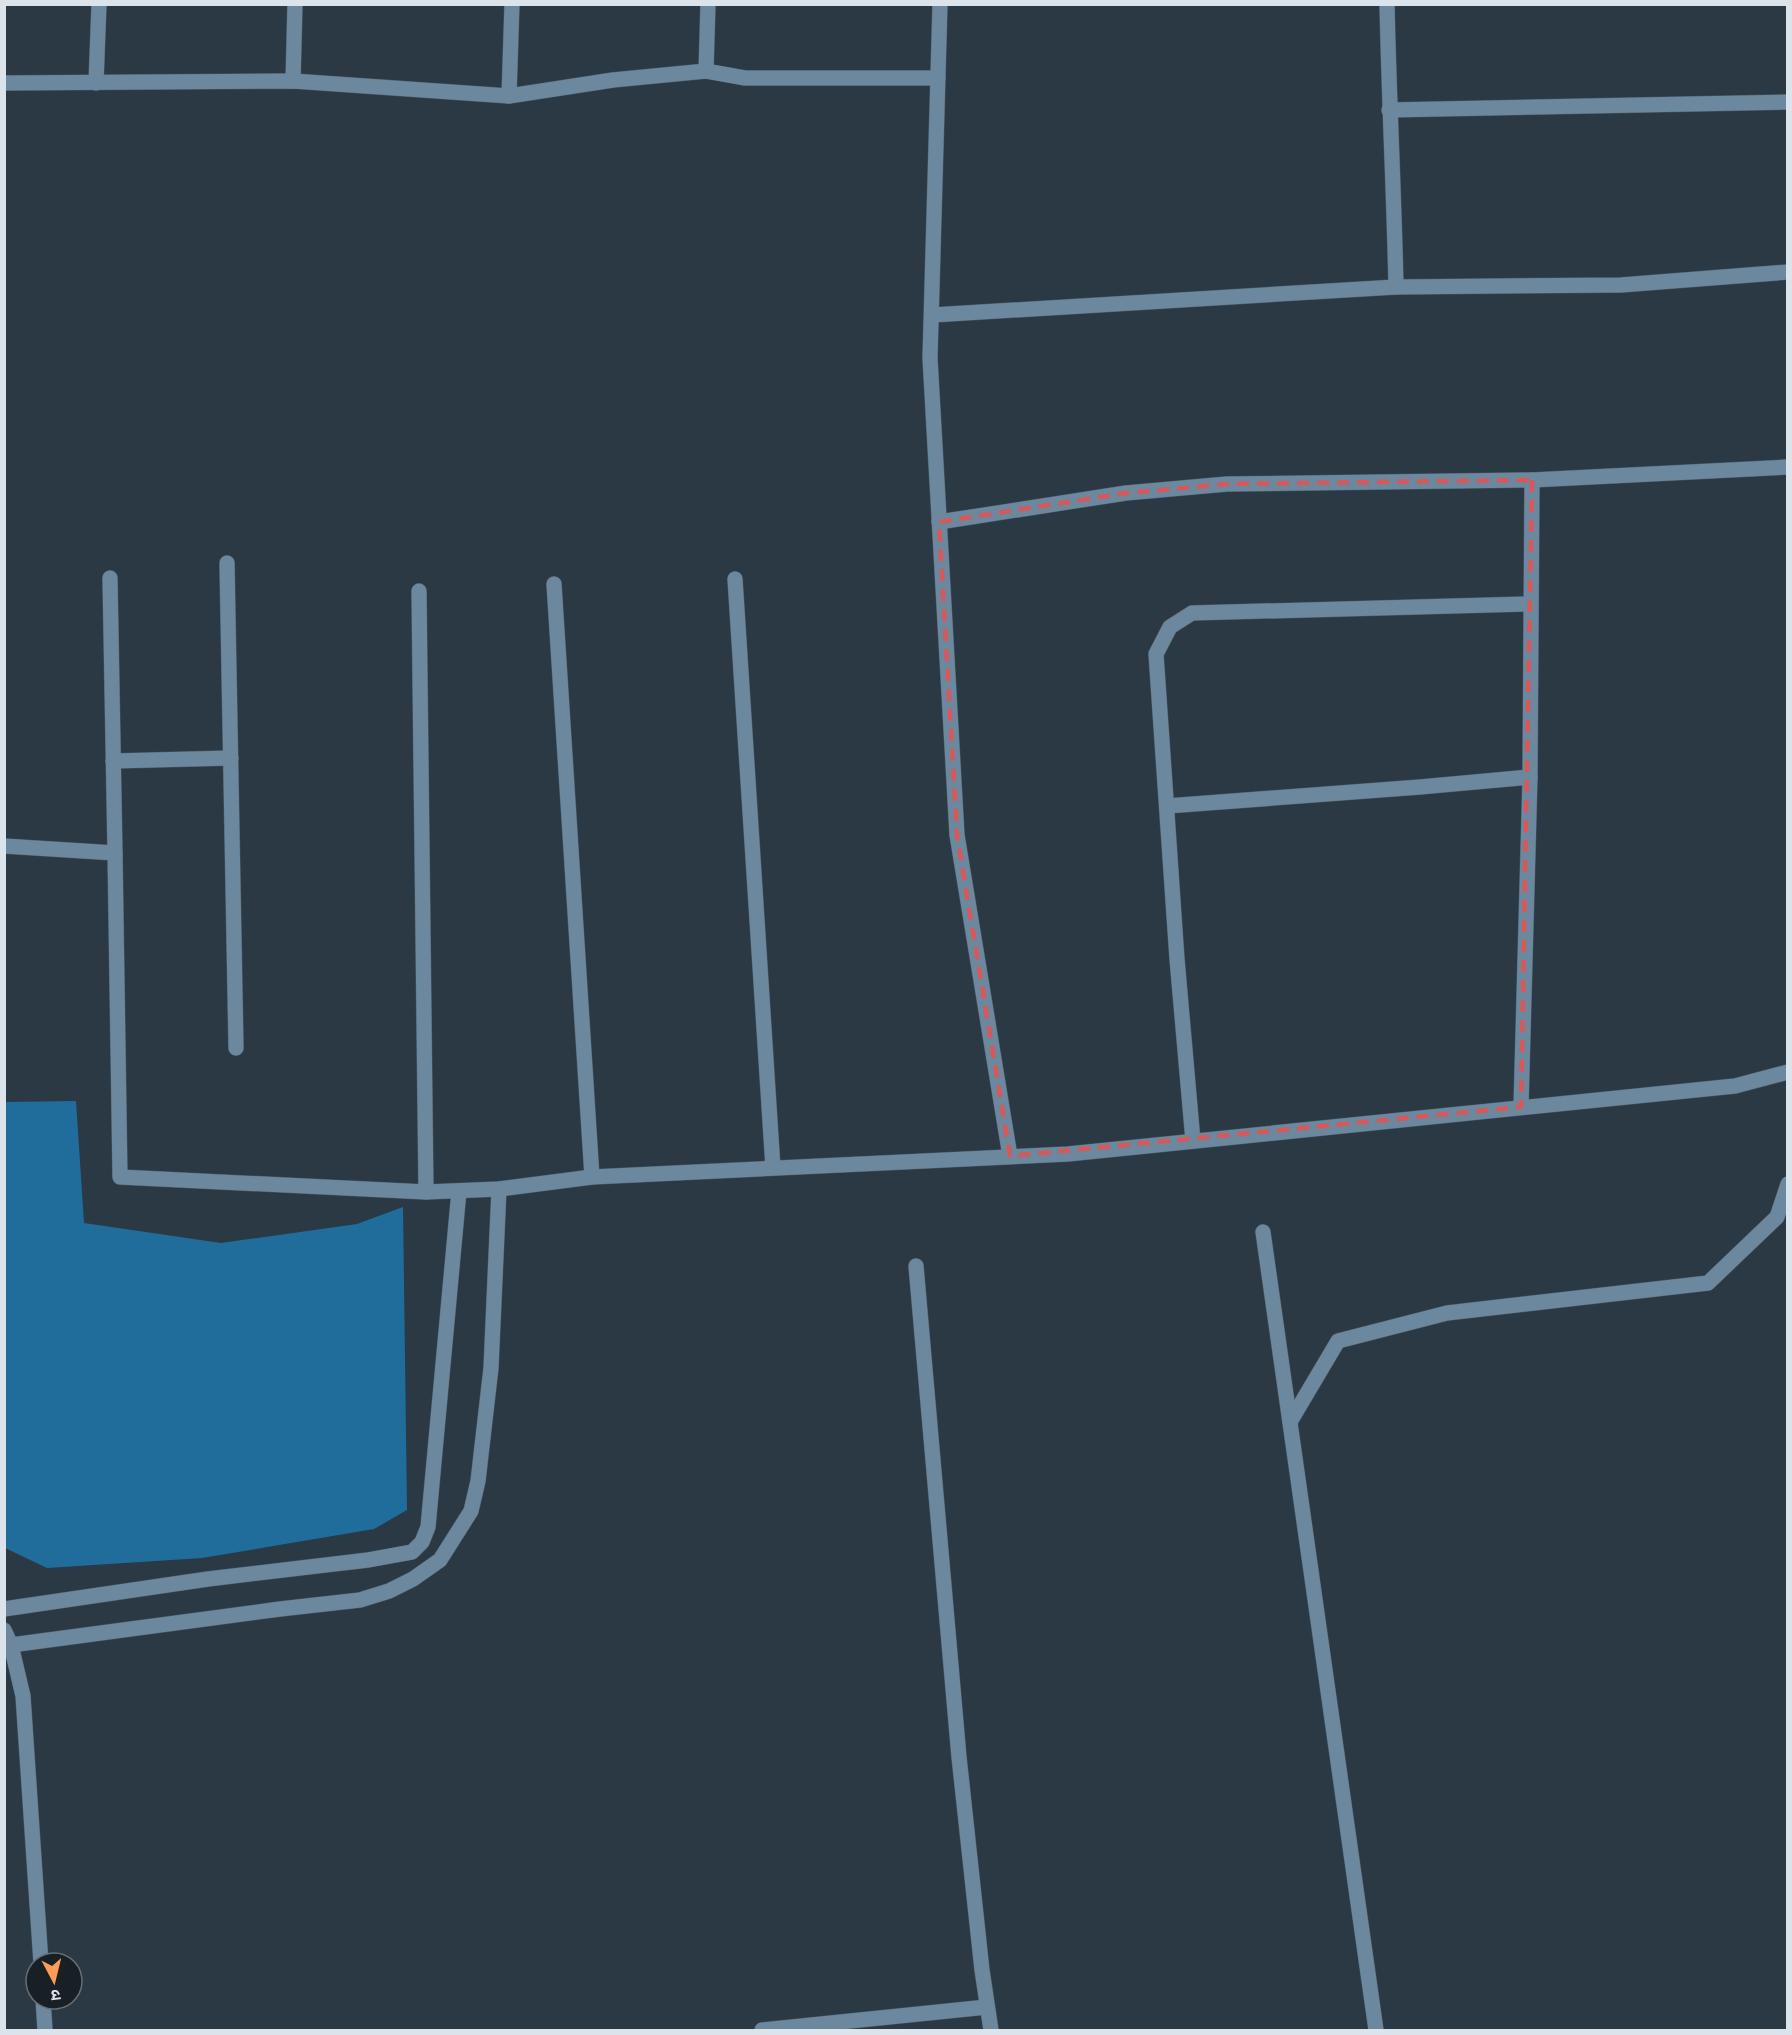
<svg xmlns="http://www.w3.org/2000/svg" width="1792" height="2035" font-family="Rubik,'Noto Sans Devanagari',sans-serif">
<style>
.water{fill:#206d9c}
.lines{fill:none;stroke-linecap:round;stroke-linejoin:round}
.minor-casing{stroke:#4b5862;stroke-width:16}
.minor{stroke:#6b889e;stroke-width:15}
.marked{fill:none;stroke:#d85759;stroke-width:4.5;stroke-dasharray:12 8;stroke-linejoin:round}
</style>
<rect width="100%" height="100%" fill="#2b3944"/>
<path class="water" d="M76,1101L84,1223L221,1243L357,1224L403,1207L407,1510L374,1529L202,1558L47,1568L5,1548V1102Z"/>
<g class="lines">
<g class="minor-casing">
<g id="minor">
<path d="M940,4L930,358L957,835L1010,1156"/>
<path d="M1387,4C1389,99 1394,193 1396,287"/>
<path d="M706,71L708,4"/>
<path d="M293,81L295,4"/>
<path d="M4,83L293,81L509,96L613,80L706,71L745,78H938"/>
<path d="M96,83L99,4"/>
<path d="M509,96L512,4"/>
<path d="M1389,110L1788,102"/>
<path d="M932,315L1396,287L1621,285L1788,272"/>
<path d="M939,522L1126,493L1227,484L1532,480L1788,467"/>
<path d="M227,563L236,1048"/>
<path d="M110,578L115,853"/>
<path d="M735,579L773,1168"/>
<path d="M554,584L592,1177"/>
<path d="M419,591L426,1192"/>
<path d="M113,761L231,758"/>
<path d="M1167,806L1420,787L1530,777"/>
<path d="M4,846L115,853L120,1177L426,1192L499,1189L592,1177L1068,1154L1735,1086L1788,1072"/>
<path d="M1521,1107L1530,777L1532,480"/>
<path d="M1193,1141L1177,959L1156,654L1170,627L1192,613L1530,604"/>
<path d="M1263,1232L1376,2030"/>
<path d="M916,1266L959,1757L982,1970L991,2030"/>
<path d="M1290,1422L1338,1341L1447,1313L1708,1283L1777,1217L1788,1184"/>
<path d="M4,1609L208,1579L368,1560L412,1552L422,1542L428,1527L459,1191"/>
<path d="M4,1630L11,1645L23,1696L41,1963"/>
<path d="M11,1645L280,1609L360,1600L389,1591L413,1579L440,1560L471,1511L478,1481L491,1368L499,1189"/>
<path d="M43,1999L45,2030"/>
<path d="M762,2030L987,2007"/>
</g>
</g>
<use href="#minor" class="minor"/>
</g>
<path class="marked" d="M1532,480L1521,1107L1010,1156L957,835L939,522L1126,493L1227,484Z"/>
<rect width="1792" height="2035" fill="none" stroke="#dce4eb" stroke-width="12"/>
<g transform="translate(54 1981) rotate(173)"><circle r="28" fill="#192025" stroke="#676e74" stroke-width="1.5"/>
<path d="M0-4.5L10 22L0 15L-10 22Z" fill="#fd9c57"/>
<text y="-9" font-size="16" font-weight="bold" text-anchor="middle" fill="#dce4eb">उ</text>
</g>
</svg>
